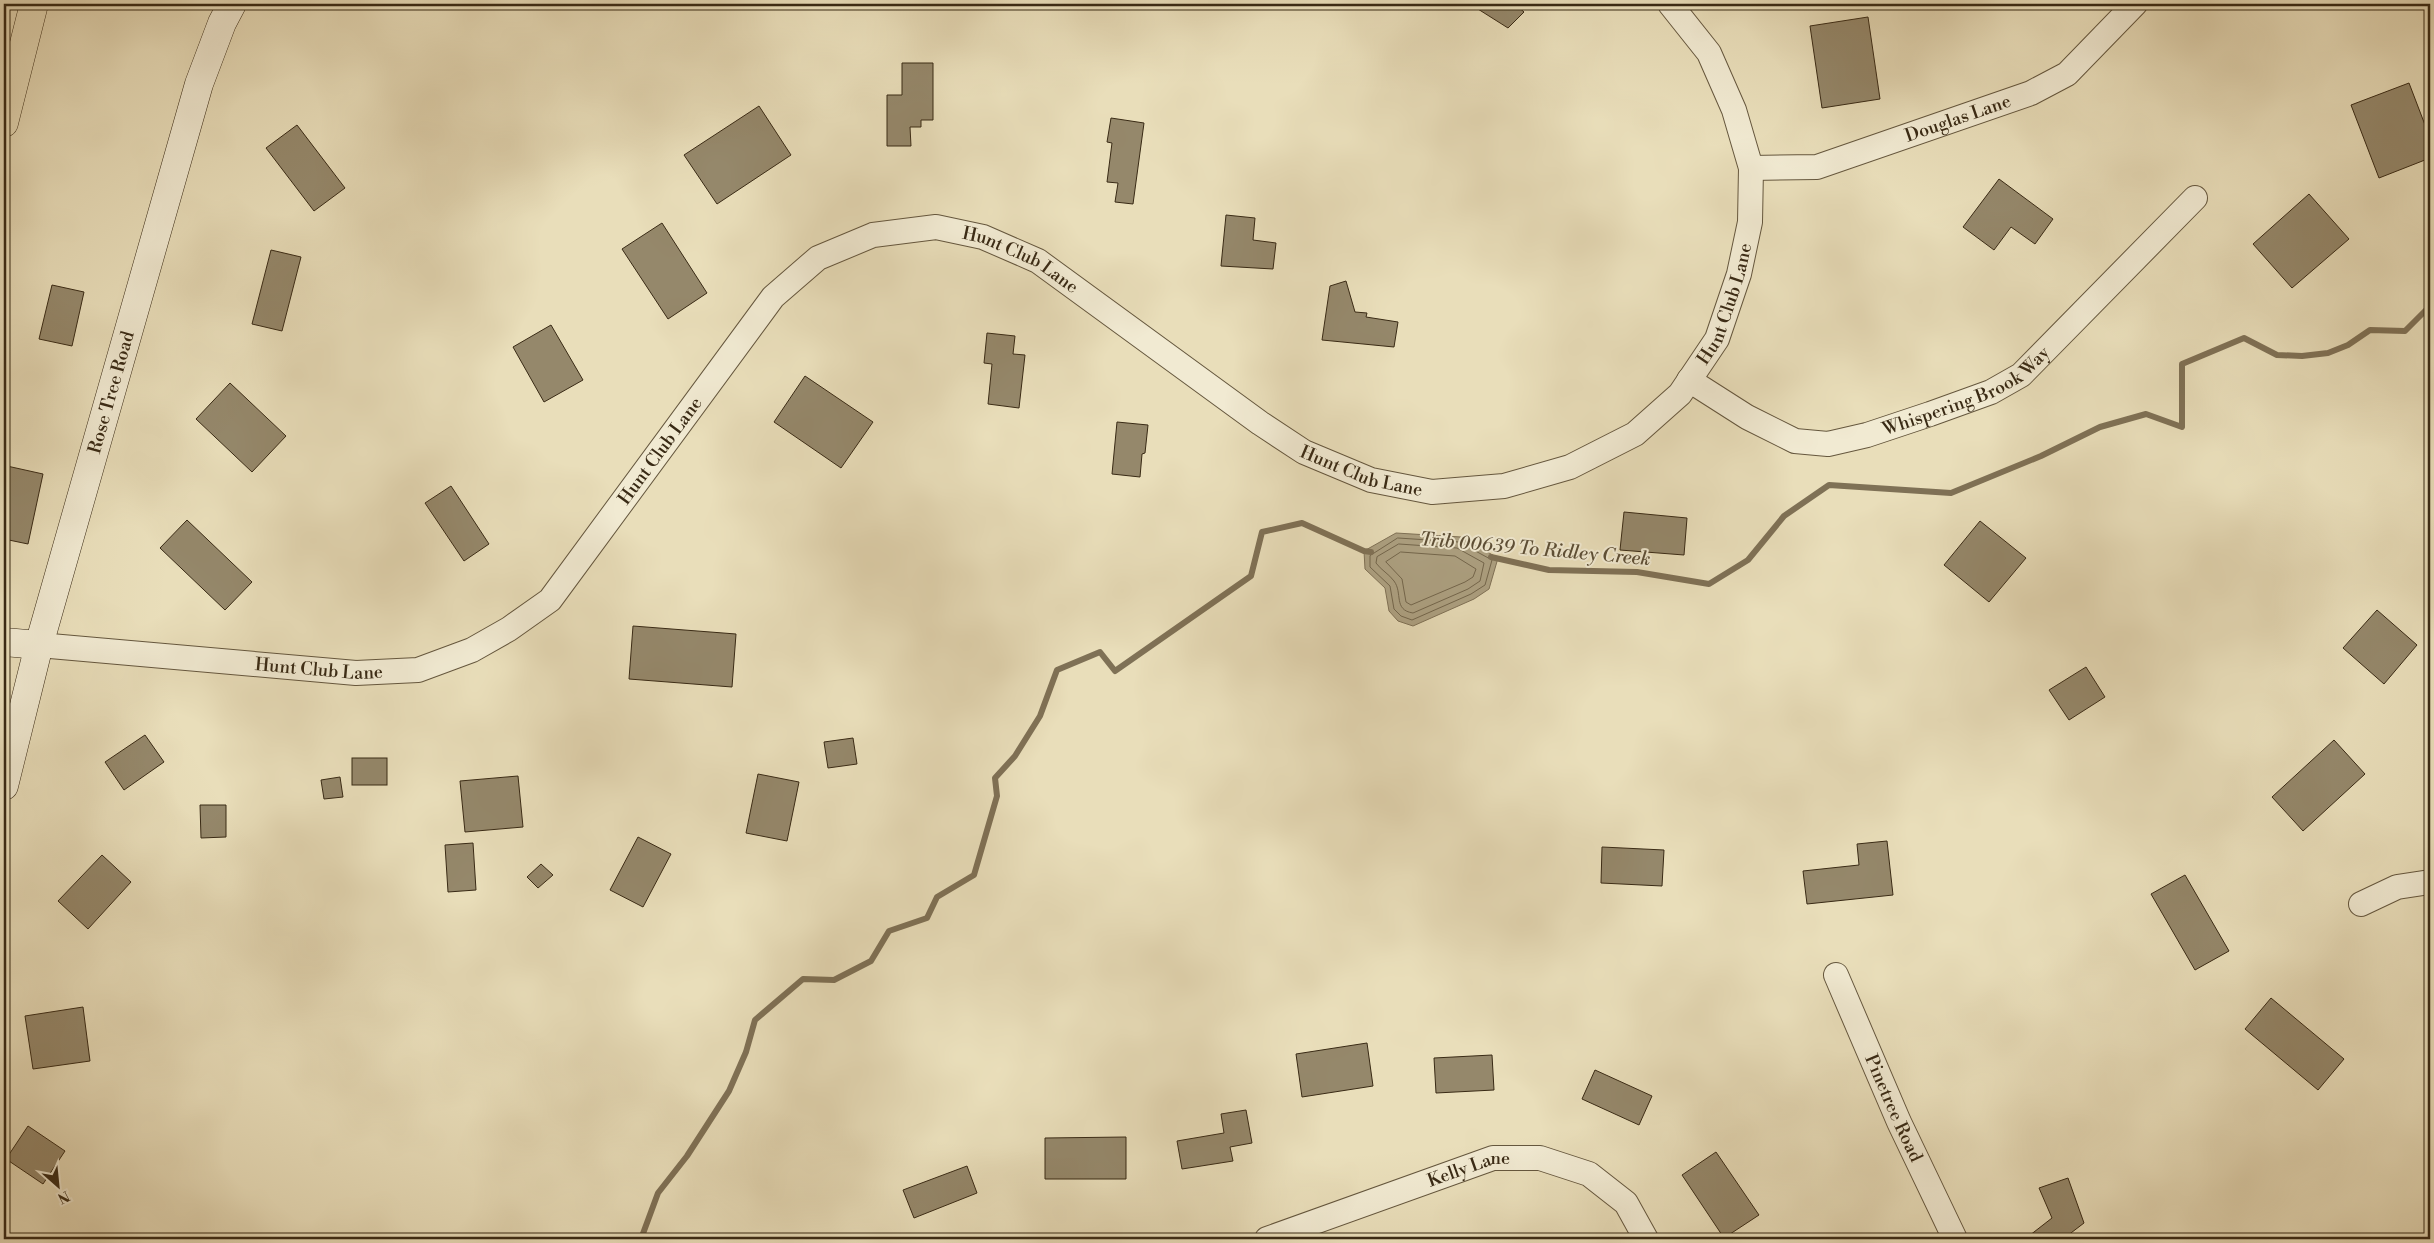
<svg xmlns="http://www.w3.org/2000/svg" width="2434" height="1243" font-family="'Libre Bodoni',serif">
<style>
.water{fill:#ada182;stroke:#7f7156}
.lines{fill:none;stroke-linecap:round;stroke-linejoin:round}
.shore{stroke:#73664c;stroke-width:1}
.stream{stroke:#7f7156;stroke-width:6}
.building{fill:#95886b;stroke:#392a15}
.street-casing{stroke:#65573e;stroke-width:26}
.secondary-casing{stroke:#392a15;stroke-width:29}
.highway-casing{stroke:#392a15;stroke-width:29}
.street{stroke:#f1ead2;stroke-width:24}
.secondary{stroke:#f1ead2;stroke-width:28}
.highway{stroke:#e9deba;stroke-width:28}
.labels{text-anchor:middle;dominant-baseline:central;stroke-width:4;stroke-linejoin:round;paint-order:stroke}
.street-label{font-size:18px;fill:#392a15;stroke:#f1ead2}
.water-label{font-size:19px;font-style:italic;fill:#5c4e36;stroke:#f1ead2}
</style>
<rect width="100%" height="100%" fill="#e9deba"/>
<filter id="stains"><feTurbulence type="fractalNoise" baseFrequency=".004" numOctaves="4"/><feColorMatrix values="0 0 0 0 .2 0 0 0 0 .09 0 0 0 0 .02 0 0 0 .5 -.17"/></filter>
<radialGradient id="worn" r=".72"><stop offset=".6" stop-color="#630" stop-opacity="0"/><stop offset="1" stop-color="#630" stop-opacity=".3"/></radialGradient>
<path class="water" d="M1396,533L1461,537L1498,558L1489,589L1474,599L1413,626L1398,621L1389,611L1385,588L1365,569L1364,551Z"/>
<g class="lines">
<g class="shore">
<path d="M1398,538L1459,542L1492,560L1485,585L1471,594L1412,620L1401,616L1394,609L1390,586L1370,567V556Z"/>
<path d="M1399,544L1457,548L1484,563L1480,581L1468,589L1413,613C1393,610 1403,593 1394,581C1389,574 1381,570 1376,563L1377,557Z"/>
<path d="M1401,552L1455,556L1476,569L1473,577L1465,582L1411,605L1406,602L1402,579L1386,562Z"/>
</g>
<g class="stream">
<path d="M1491,557L1549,570L1637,572L1709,584L1748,560L1784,516L1829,485L1951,493L2041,456L2100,427L2146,414L2182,427V364L2244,338L2277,355L2302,356L2328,353L2348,345L2370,330L2405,331L2430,306"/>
<path d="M641,1239L658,1193L687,1156L729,1091L746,1052L755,1020L803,979L834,980L871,961L889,931L927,918L937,897L974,875L997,796L995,778L1015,756L1040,716L1057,670L1100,652L1115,671L1251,576L1262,532L1302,523L1364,551L1371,552"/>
</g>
</g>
<g class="building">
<path d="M1470,4H1515L1524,12L1508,28Z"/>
<path d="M1868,17L1880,99L1822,108L1810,26Z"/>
<path d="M902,63H933V120H921V127H910L911,146H887V95H902Z"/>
<path d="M2409,83L2430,138V158L2379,178L2351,105Z"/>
<path d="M759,106L791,155L717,204L684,155Z"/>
<path d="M1111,118L1144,123L1133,204L1115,202L1118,183L1107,182L1112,143L1107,142Z"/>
<path d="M297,125L345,188L314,211L266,148Z"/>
<path d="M1999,179L2053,219L2035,244L2011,227L1994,250L1963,227Z"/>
<path d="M2309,194L2349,239L2292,288L2253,244Z"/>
<path d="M1226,215L1255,218L1253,240L1276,243L1273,269L1221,266Z"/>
<path d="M662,223L707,293L668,319L622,249Z"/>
<path d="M271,250L301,257L282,331L252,324Z"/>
<path d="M1346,281L1355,312L1367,313L1366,317L1398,322L1394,347L1322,340L1330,286Z"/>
<path d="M52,285L84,292L72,346L39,339Z"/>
<path d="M551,325L583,380L544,402L513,347Z"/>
<path d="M987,333L1015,336L1013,354L1025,355L1019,408L988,404L992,364L984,363Z"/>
<path d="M805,376L873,422L841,468L774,422Z"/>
<path d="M230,383L286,436L252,472L196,419Z"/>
<path d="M1117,422L1148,425L1145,453L1142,454L1140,477L1112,474Z"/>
<path d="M7,466L43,474L28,544L4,539V481Z"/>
<path d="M451,486L489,544L464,561L425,503Z"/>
<path d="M1624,512L1687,518L1684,555L1620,550Z"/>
<path d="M187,520L252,582L225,610L160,548Z"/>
<path d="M1980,521L2026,558L1989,602L1944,565Z"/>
<path d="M2377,610L2417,645L2384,684L2343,648Z"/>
<path d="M633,626L736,634L732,687L629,679Z"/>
<path d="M2086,667L2105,697L2069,720L2049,690Z"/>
<path d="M145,735L164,762L124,790L105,762Z"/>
<path d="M853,738L857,764L828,768L824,742Z"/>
<path d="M2334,740L2365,774L2303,831L2272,797Z"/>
<rect x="352" y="758" width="35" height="27"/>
<path d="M758,774L799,782L787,841L746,833Z"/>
<path d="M518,776L523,827L465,832L460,781Z"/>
<path d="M340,777L343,797L324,799L321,780Z"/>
<path d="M200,805H226V837L201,838Z"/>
<path d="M638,837L671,854L643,907L610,890Z"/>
<path d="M1887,841L1893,895L1807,904L1803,871L1859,865L1857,844Z"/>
<path d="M473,843L476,890L448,892L445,845Z"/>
<path d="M1602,847L1664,850L1662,886L1601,883Z"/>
<path d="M102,855L131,882L88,929L58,901Z"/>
<path d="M541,864L553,875L538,888L527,877Z"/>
<path d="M2185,875L2229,951L2195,970L2151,894Z"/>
<path d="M2271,998L2344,1059L2318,1090L2245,1029Z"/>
<path d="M83,1007L90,1061L33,1069L25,1016Z"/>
<path d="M1367,1043L1373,1086L1302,1097L1296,1054Z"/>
<path d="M1492,1055L1494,1090L1436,1093L1434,1058Z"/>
<path d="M1595,1070L1652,1096L1639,1125L1582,1099Z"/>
<path d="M1246,1110L1252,1143L1230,1147L1233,1161L1182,1169L1177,1141L1224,1133L1221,1114Z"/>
<path d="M28,1126L65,1151L43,1184L6,1159Z"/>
<path d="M1126,1137V1179H1045V1138Z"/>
<path d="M1716,1152L1759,1215L1724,1238L1682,1175Z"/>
<path d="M967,1166L977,1193L914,1218L903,1190Z"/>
<path d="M2068,1178L2084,1223L2063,1239H2025L2052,1218L2039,1188Z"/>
</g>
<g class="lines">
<g class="street-casing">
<g id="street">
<path id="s1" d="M1751,168L1817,167L2031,93L2067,74L2135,4"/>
<path id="s2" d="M1689,380L1747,417L1795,441L1828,444L1867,435L1930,414L1991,392L2021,375L2195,198"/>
<path id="s3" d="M39,645L356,673L418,670L472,650L509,629L550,600L773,297L818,258L873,235L936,227L983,237L1038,261L1260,423L1304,452L1371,480L1432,492L1504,486L1570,467L1635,434L1680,394L1717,339L1739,274L1750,222L1751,168L1734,110L1709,53L1670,4"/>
<path d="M2361,904L2397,887L2430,882"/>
<path id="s4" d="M1836,975L1899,1122L1955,1239"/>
<path id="s5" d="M1267,1239L1493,1158H1540L1589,1174L1626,1203L1646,1239"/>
</g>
</g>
<g class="secondary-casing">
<g id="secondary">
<path d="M4,642L39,645"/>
<path id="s6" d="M4,786L39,645L199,84L222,23L232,4"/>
</g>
</g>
<g class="highway-casing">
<path id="highway" d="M4,123L34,4"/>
</g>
<use href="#street" class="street"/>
<use href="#secondary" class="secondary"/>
<use href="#highway" class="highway"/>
</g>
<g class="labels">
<g class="street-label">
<text stroke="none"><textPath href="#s1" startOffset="215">Douglas Lane</textPath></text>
<text stroke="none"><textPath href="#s3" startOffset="1181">Hunt Club Lane</textPath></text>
<text stroke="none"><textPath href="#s3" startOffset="2036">Hunt Club Lane</textPath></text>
<text stroke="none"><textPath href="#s2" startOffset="305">Whispering Brook Way</textPath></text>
<text stroke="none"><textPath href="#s6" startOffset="408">Rose Tree Road</textPath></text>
<text stroke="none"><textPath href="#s3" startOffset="716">Hunt Club Lane</textPath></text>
<text stroke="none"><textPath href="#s3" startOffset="1586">Hunt Club Lane</textPath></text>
<text stroke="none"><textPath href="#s3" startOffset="281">Hunt Club Lane</textPath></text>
<text stroke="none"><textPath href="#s4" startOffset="145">Pinetree Road</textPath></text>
<text stroke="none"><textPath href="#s5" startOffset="214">Kelly Lane</textPath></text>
</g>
<g class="water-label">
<text transform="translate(1535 549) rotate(5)">Trib 00639 To Ridley Creek</text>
</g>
</g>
<rect width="2434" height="1243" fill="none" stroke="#e9deba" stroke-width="20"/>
<rect x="5" y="5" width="2424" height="1233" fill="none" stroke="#392a15" stroke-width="2.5"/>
<rect x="10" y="10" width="2414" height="1223" fill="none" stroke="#392a15"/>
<g transform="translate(58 1186) rotate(153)" stroke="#f1ead2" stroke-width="4" paint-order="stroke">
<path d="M0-4L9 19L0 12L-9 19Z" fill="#392a15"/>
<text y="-8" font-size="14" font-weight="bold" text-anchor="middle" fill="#392a15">N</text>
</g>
<rect width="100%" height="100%" filter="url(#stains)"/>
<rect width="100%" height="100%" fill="url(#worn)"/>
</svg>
